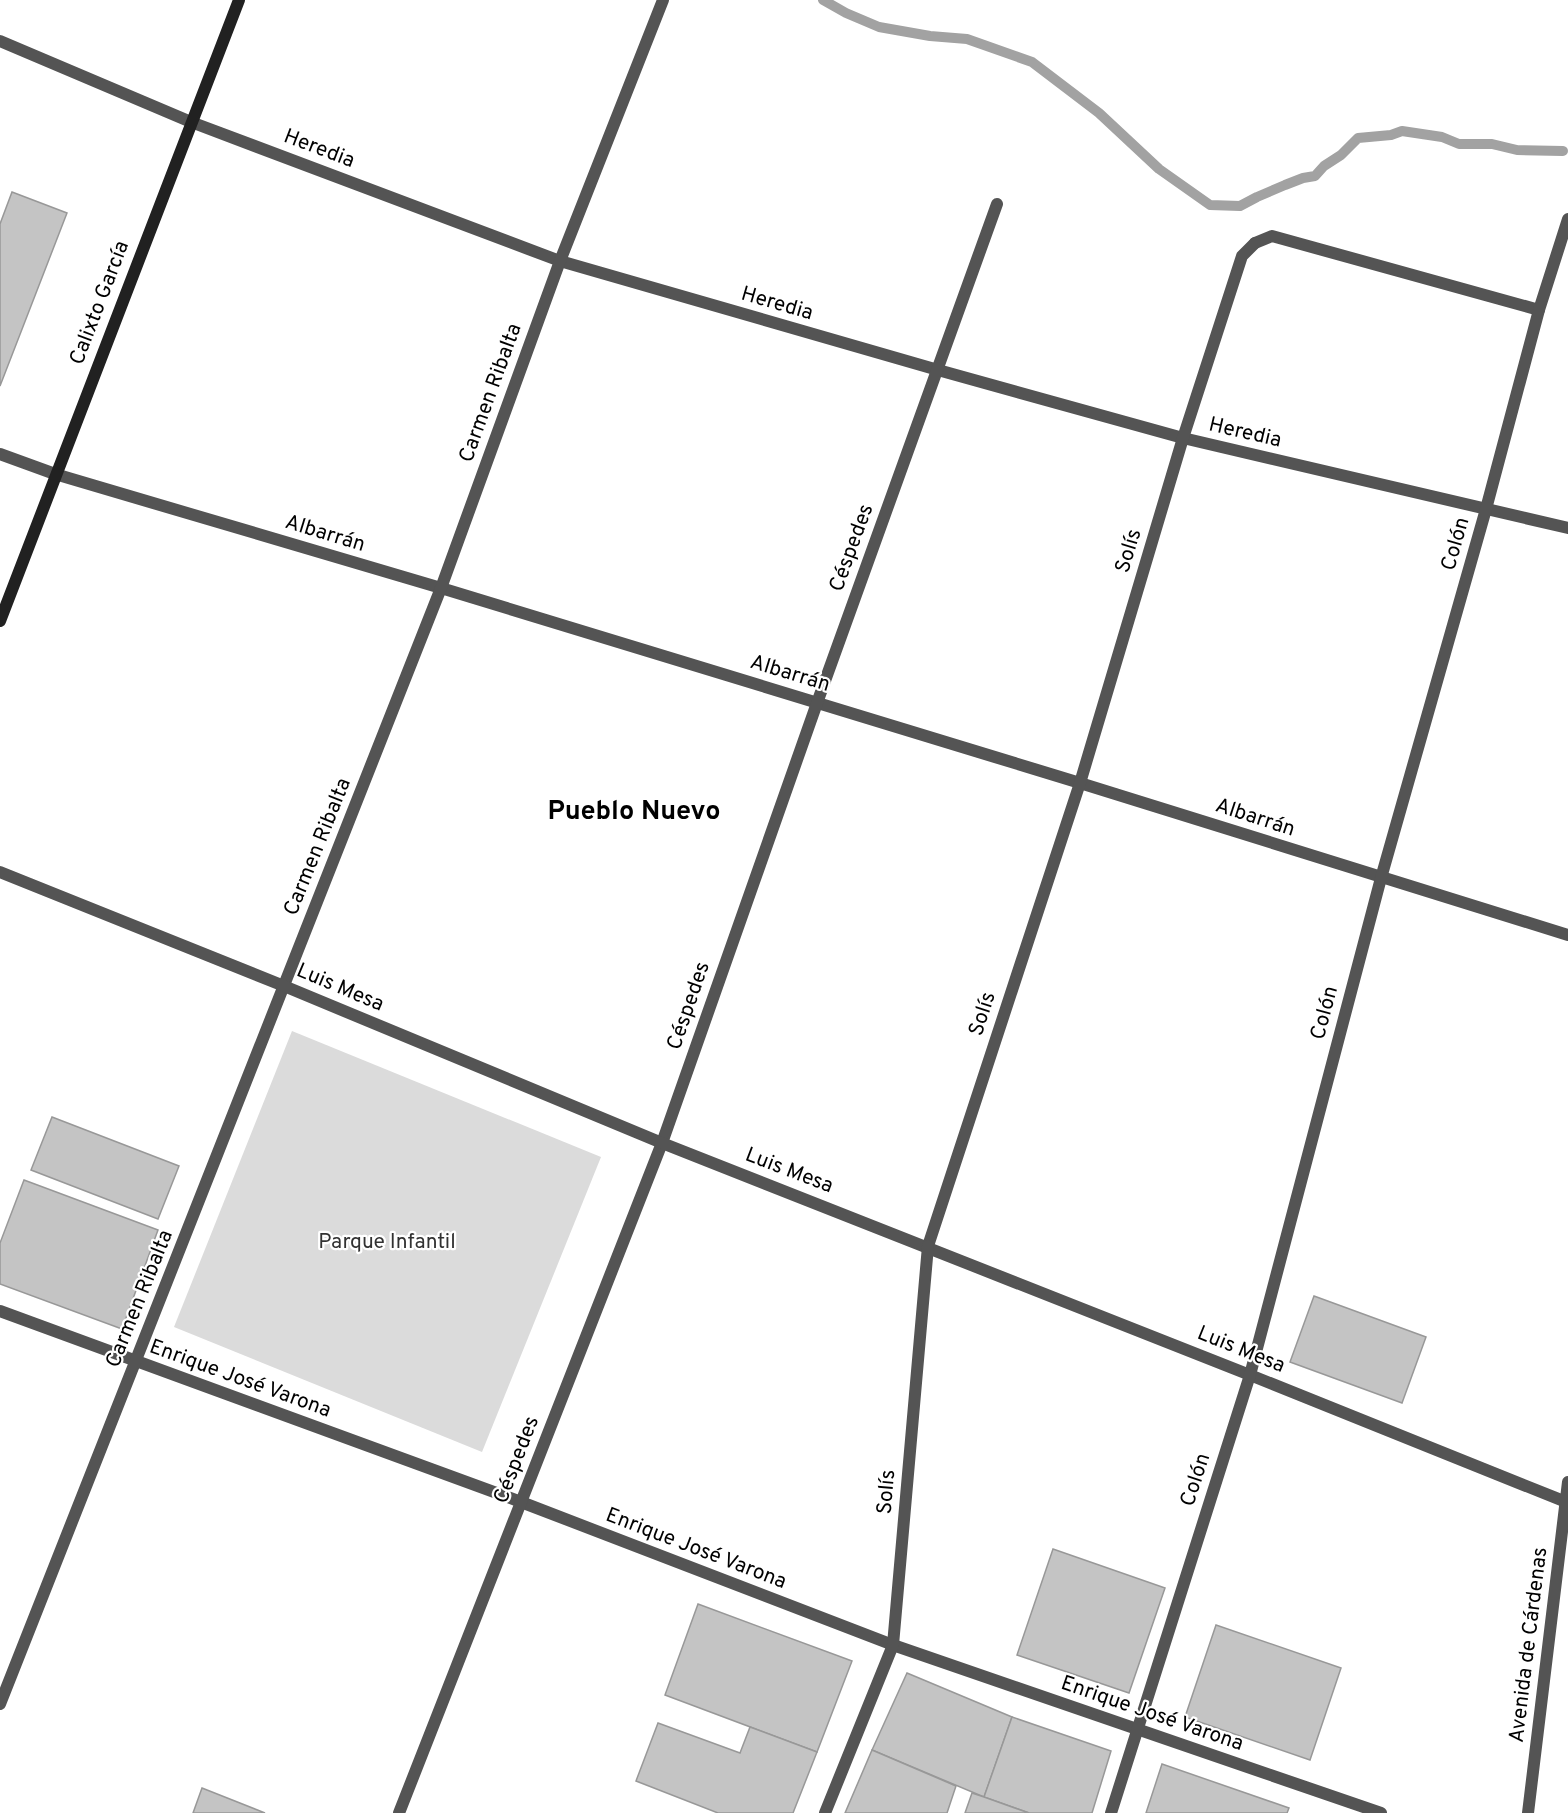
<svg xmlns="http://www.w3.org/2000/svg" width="1568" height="1813" font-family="Overpass,sans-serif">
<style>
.green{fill:#dbdbdb}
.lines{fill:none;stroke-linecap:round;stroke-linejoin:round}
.stream{stroke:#a2a2a2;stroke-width:10}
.building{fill:#c4c4c4;stroke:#989898;stroke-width:1.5}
.service{stroke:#545454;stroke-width:12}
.minor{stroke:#545454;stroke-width:12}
.tertiary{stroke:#545454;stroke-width:12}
.secondary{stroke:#212121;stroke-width:12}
.labels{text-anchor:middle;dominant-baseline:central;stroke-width:4.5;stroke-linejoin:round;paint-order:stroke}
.street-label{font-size:21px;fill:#000;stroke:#fff}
.park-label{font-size:21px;fill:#323232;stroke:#fff}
.district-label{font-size:27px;font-weight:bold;fill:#000;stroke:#fff}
</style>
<rect width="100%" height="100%" fill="#fff"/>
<path class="green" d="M292,1031L601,1157L482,1452L174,1327Z"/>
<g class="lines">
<path class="stream" d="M823,0L846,13L879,27L930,36L967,39L1032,62L1099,113L1159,169L1210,205L1240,206L1257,197L1285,185L1303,178L1315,176L1324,166L1341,155L1358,138L1391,135L1402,131L1442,137L1459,144H1492L1517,150L1563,151"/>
</g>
<g class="building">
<path d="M12,192L67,213L0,386V224Z"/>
<path d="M52,1117L179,1166L158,1219L31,1170Z"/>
<path d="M24,1180L158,1230L122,1329L0,1284V1243Z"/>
<path d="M1314,1296L1426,1337L1402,1403L1290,1362Z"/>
<path d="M1053,1549L1165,1588L1129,1693L1017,1655Z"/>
<path d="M698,1604L852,1661L817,1752L665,1695Z"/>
<path d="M1216,1625L1341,1668L1310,1760L1185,1717Z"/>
<path d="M907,1673L1012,1717L984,1797L872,1750Z"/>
<path d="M1012,1717L1111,1751L1092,1813H1029L984,1797Z"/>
<path d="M658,1723L740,1753L750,1727L817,1752L793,1813H718L636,1781Z"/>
<path d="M872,1750L956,1786L947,1813H845Z"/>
<path d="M1162,1764L1289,1808L1287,1813H1146Z"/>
<path d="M202,1788L265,1813H193Z"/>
<path d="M972,1793L984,1797L1029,1813H965Z"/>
</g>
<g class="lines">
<path class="service" d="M1255,243L1272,236L1539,310"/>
<g class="minor">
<path d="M0,41L191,122L560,261L938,370L1183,438L1568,528"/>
<path d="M0,454L55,474L441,588L1080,783L1568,935"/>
<path d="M928,1246L1080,783L1183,438L1242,256L1255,243"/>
<path d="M0,1311L521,1502L893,1645L1381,1813"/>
<path d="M1250,1375L1566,1502"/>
<path d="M0,1704L441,588L560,261L663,0"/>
<path d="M399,1813L662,1143L817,703L997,204"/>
<path d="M1528,1813L1568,1482"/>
</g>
<g class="tertiary">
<path d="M0,872L284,986L662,1143L1250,1375"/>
<path d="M825,1813L893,1645L928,1246"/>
<path d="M1111,1813L1250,1375L1381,878L1486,509L1539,310L1568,219"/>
</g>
<path class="secondary" d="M0,621L239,0"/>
</g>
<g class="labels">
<g class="street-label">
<text transform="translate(319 149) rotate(21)">Heredia</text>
<text transform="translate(100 303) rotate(-69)">Calixto García</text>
<text transform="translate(777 304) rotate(16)">Heredia</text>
<text transform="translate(491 393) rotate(-70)">Carmen Ribalta</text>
<text transform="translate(1245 433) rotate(13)">Heredia</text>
<text transform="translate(325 534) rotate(17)">Albarrán</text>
<text transform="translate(1456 544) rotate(-74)">Colón</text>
<text transform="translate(852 548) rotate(-70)">Céspedes</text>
<text transform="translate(1129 551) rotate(-73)">Solís</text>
<text transform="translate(790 674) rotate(17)">Albarrán</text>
<text transform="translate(1255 818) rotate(18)">Albarrán</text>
<text transform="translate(318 847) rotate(-68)">Carmen Ribalta</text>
<text transform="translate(340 988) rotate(23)">Luis Mesa</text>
<text transform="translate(689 1006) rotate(-71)">Céspedes</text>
<text transform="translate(1325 1013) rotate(-75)">Colón</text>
<text transform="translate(983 1014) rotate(-72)">Solís</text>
<text transform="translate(789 1171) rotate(21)">Luis Mesa</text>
<text transform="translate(140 1299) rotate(-68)">Carmen Ribalta</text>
<text transform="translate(1241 1350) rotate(22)">Luis Mesa</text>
<text transform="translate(240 1379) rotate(20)">Enrique José Varona</text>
<text transform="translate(517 1460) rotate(-69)">Céspedes</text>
<text transform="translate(1196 1480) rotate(-72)">Colón</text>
<text transform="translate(887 1492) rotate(-85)">Solís</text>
<text transform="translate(696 1549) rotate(21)">Enrique José Varona</text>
<text transform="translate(1529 1645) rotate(-83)">Avenida de Cárdenas</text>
<text transform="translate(1152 1714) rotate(19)">Enrique José Varona</text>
</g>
<g class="park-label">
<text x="387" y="1242">Parque Infantil</text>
</g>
<g class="district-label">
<text x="634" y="812">Pueblo Nuevo</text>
</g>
</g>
</svg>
